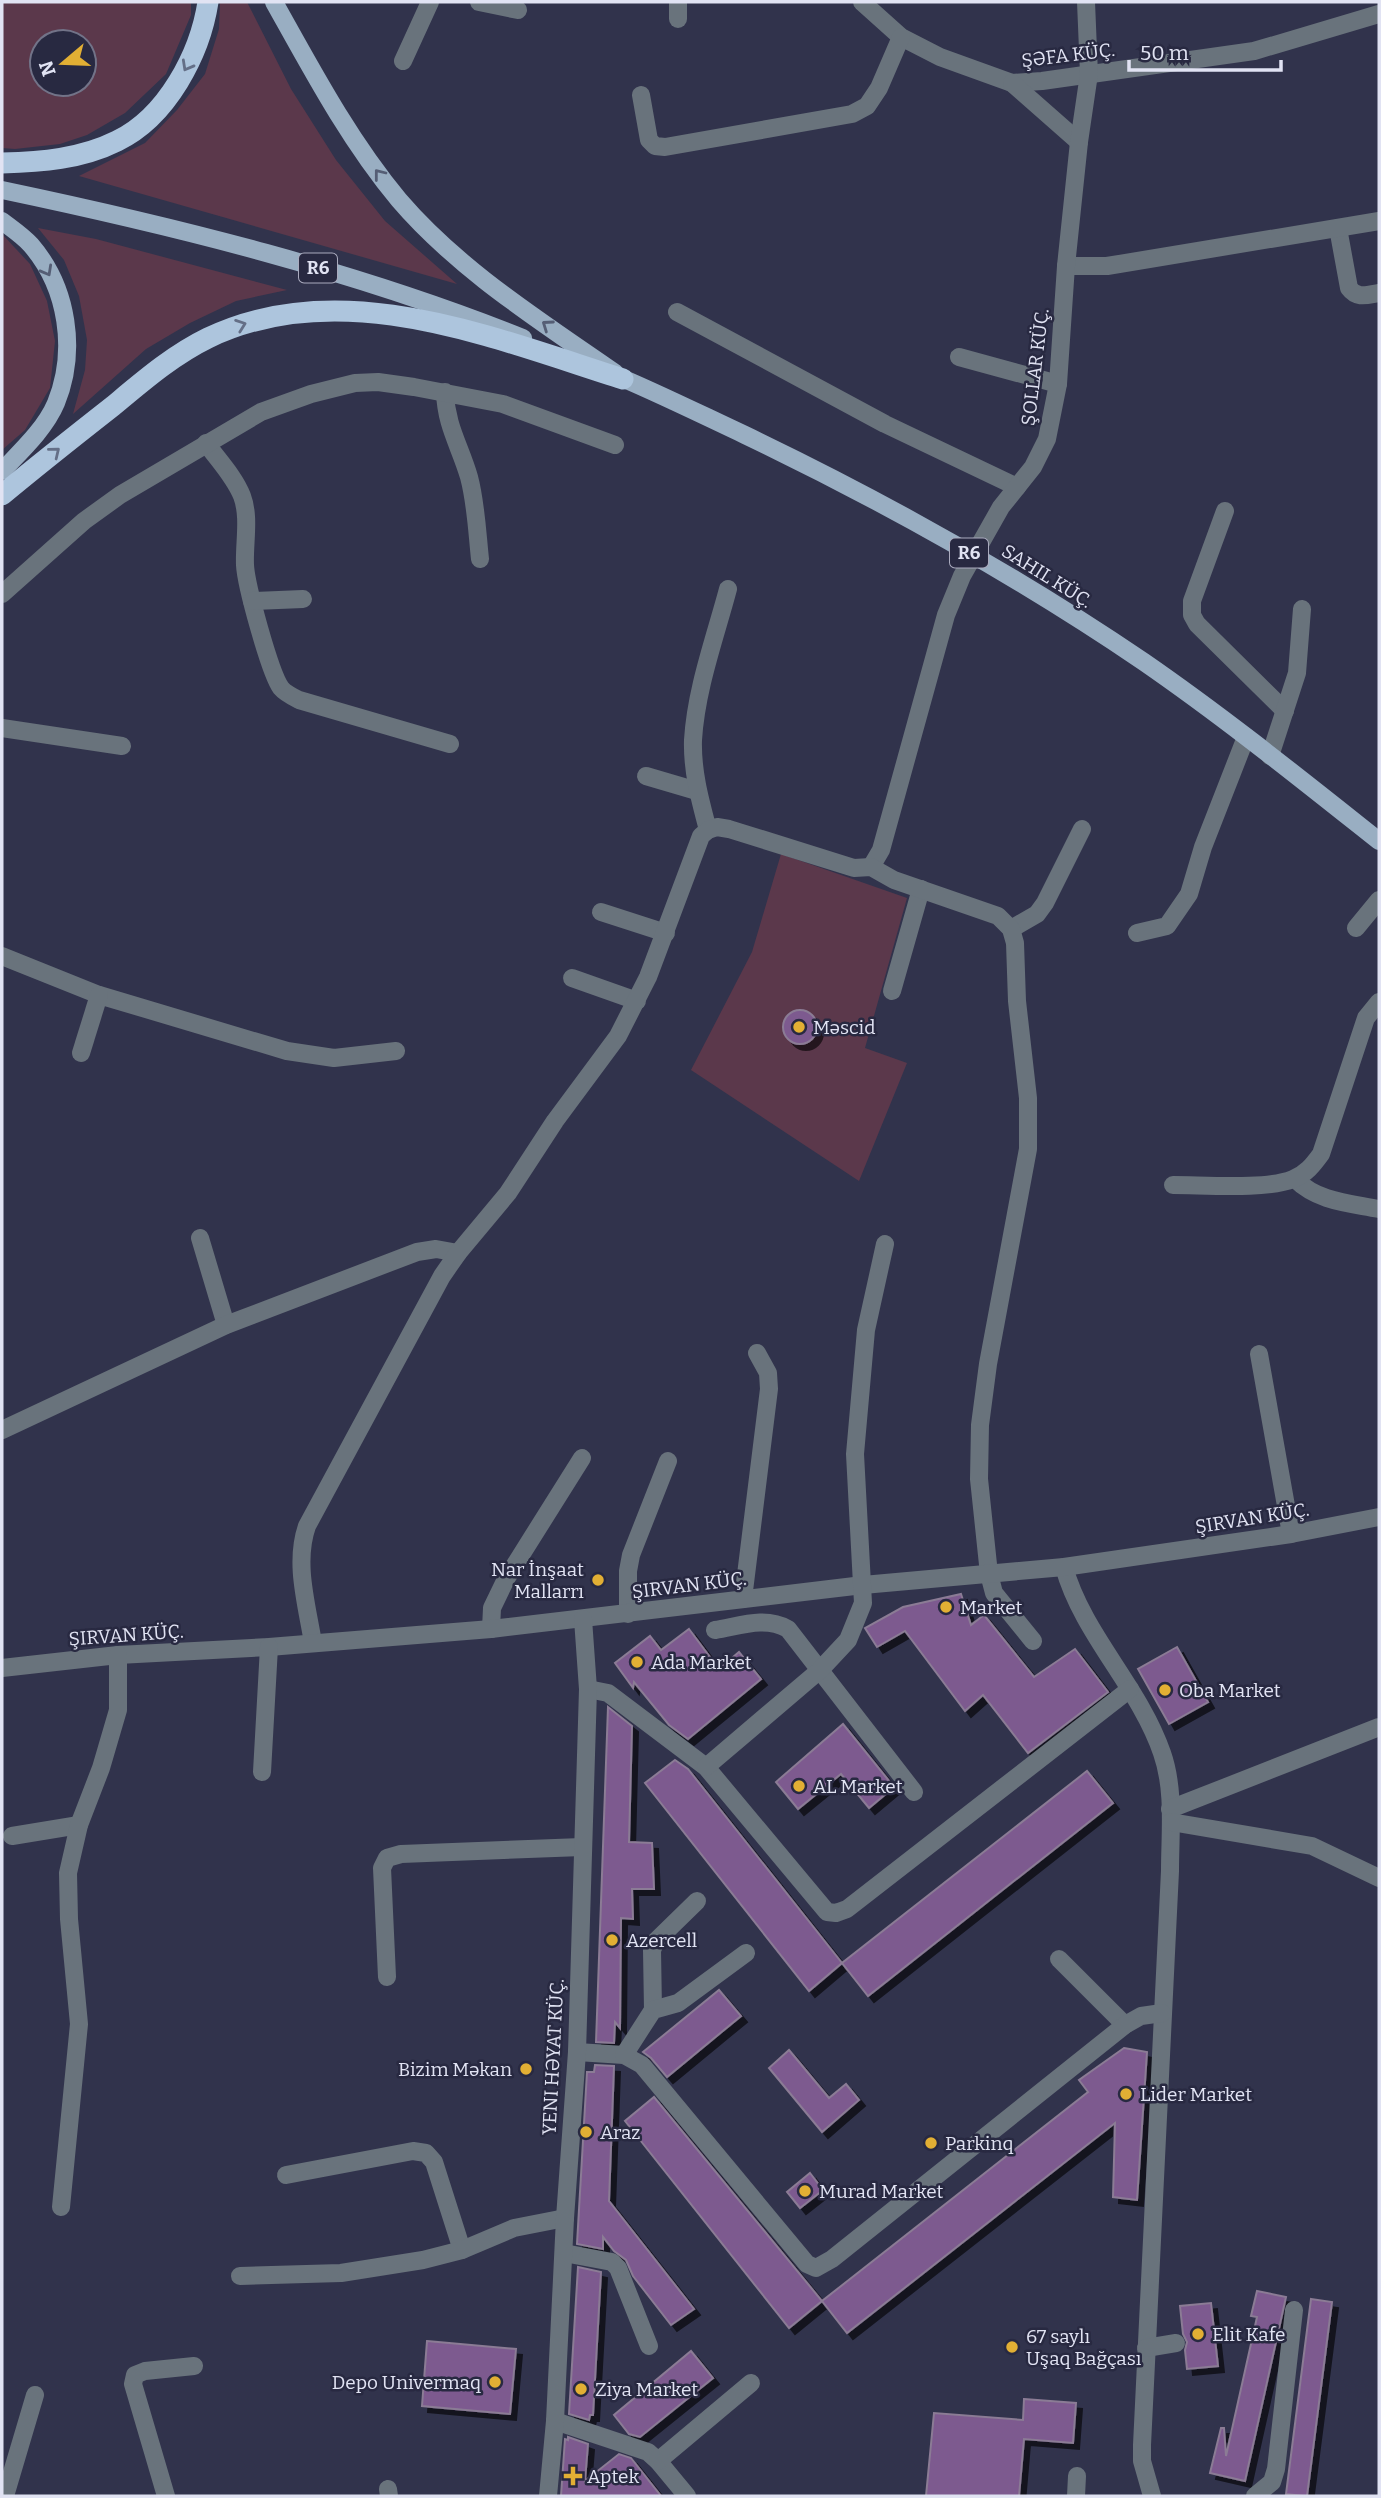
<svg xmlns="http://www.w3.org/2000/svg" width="1381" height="2498" font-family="Bitter,serif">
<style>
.green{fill:#5b384b;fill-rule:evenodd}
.building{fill:#7d5a8f;stroke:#8b7b95;stroke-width:2;filter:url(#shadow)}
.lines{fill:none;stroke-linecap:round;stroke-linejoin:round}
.minor{stroke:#69737c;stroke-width:18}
.major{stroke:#99aec2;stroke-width:18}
.highway{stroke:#adc5dd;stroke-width:21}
.oneway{stroke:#646f87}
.oneway2{stroke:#555e75}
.poi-dot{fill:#e2af34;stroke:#282941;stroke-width:2.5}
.labels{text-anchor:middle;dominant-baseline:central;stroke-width:5;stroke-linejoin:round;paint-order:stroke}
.shield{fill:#282941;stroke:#aaabbe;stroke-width:2}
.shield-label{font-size:18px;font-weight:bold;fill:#e1e3f3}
.street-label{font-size:19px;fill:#e1e3f3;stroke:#282941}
.poi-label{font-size:19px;fill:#e1e3f3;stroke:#282941;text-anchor:start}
</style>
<defs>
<filter id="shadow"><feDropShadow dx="6" dy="6" stdDeviation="0" flood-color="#0009"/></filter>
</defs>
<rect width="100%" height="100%" fill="#31334c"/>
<g class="green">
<path d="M2,2H191V15L166,74L125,113L87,135L60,144L15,149L2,148ZM42,42H84V84H42Z"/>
<path d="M220,2H247L291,89L336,160L385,221L457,284L79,176L145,143L177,110L205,74L219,29Z"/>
<path d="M38,228L96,239L287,290L236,301L190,323L146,349L73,414L85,370L87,340L79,296L64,260Z"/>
<path d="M2,234L30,264L47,301L55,341L50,388L25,430L2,450Z"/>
<path d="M781,854L907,898L865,1048L907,1063L859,1181L691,1070L752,952Z"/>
</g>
<g class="building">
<circle cx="800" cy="1027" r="17"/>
<path d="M961,1594L971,1625L984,1615L1034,1677L1075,1649L1108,1692L1028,1753L983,1695L965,1711L905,1631L877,1647L865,1628L903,1607Z"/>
<path d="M689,1629L719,1669L739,1652L761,1679L688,1739L669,1725L634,1682L633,1688L615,1663L650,1636L661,1650Z"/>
<path d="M1177,1647L1208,1702L1169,1724L1138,1669Z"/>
<path d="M608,1707L632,1726L629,1842L652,1843L654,1889H632L633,1919L621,1918L620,2028L615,2022L614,2043L596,2042Z"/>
<path d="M843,1724L894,1787L869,1808L841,1774L798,1809L776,1782Z"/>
<path d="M675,1760L688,1769L842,1963L809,1991L645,1783Z"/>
<path d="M1087,1771L1113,1803L868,1996L842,1963Z"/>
<path d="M719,1990L741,2016L667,2077L651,2058L643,2052Z"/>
<path d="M1124,2048L1147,2052L1137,2200L1113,2197L1115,2123L847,2333L822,2301L1088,2092L1079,2080Z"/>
<path d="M789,2050L829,2098L846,2084L859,2100L822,2132L769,2068Z"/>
<path d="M595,2065L614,2066L609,2201L694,2309L671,2325L633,2276L626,2260L614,2251L603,2237V2249L577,2244L587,2072H594Z"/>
<path d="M654,2097L822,2301L789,2328L625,2121Z"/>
<path d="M810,2173L823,2190L800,2208L787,2192Z"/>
<path d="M578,2267L601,2272L593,2415H590L589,2420L569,2414Z"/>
<path d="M1257,2291L1286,2297L1245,2481L1210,2473L1221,2428H1224L1226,2456L1257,2317L1251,2316Z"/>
<path d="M1311,2299L1332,2302L1307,2496H1304L1286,2494Z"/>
<path d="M1211,2303L1218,2366L1187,2369L1185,2350L1187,2342L1183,2334L1180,2306Z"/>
<path d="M427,2341L516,2349L510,2414L422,2406Z"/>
<path d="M691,2351L713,2378L640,2437L629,2434L614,2415Z"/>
<path d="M1024,2399L1076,2403L1073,2443L1024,2439L1019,2496H926L934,2413L1023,2420Z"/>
<path d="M568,2437L588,2444L585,2481L619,2454L631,2458L661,2496H561L565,2439L568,2440Z"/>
</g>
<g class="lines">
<g class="minor">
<path d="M479,2L518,10"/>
<path d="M678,2V19"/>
<path d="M862,2L901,37L940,57L1012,83L1042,81L1254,51L1379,14"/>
<path d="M403,61L430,2"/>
<path d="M1012,83L1079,142"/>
<path d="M641,95L649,140L655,146L665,147L852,114L867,106L879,88L901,37"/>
<path d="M1338,228L1349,288C1357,299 1367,295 1379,293"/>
<path d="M1066,266H1107L1379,221"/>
<path d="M677,312L885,424L1017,487"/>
<path d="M959,357L1058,384"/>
<path d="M445,392C446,426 460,446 469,477C476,503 477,531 480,559"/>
<path d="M206,443C218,460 234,476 242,496C250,517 244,543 245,565C246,585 270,673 281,688C285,693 293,697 299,700L450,744"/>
<path d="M1225,511L1192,601V615L1197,624L1285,711"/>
<path d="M2,594L84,521L120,495L261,412L311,394L355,383L378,382L414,387L503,404L615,445"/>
<path d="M252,601L303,599"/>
<path d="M2,728L122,746"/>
<path d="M1270,756L1297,673L1302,609"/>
<path d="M646,776L697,791"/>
<path d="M708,830C700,800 692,771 693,740C696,689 715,638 728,589"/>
<path d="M871,867L881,850L946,615L962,576L1001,507L1033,467L1047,439L1058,384L1066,266L1079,142L1089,74L1086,2"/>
<path d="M601,912L666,933"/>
<path d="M1356,928L1379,900"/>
<path d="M1011,929L1037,914L1045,903L1082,829"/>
<path d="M1137,933L1167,926L1189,894L1203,847L1246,737"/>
<path d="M2,956L99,995L287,1051L334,1058L396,1051"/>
<path d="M572,978L637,1001"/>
<path d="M892,991L921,889"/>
<path d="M81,1053L99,995"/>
<path d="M1295,1179C1318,1202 1349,1203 1379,1209"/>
<path d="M1173,1185C1205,1185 1266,1190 1293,1179C1306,1174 1313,1165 1321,1154L1366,1018L1379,1002"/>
<path d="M200,1238L226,1325"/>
<path d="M1259,1354L1291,1534"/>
<path d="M2,1430L226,1325L417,1252L436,1249L458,1253"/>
<path d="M1064,1567C1083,1635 1139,1686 1162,1753C1175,1790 1170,1832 1170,1871L1142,2445V2461L1152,2496"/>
<path d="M743,1599L769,1389L768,1373L757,1353"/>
<path d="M628,1614V1571L631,1555L668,1461"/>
<path d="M491,1629L492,1608L506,1579L582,1458"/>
<path d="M715,1630C740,1626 765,1616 788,1629L914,1792"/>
<path d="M313,1643C307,1605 294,1563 307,1526L442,1276L458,1253L508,1193L555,1121L618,1036L648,977L701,836L708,830L717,827L729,829L854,868L871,867L894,880L998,916L1011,929L1015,943L1017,1001L1028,1098V1149L988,1364L980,1425L979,1479L989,1574L994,1593L1033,1641"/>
<path d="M2,1668L118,1655L269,1647L491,1629L863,1585L1064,1567L1291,1534L1379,1517"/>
<path d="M588,1689L608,1693L706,1767L827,1912L836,1913L847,1909L1130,1689"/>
<path d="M706,1767L820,1670L848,1640L863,1603L855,1454L866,1330L885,1244"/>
<path d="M262,1772L269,1647"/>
<path d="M1170,1809L1379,1727"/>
<path d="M1171,1822L1312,1846L1379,1878"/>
<path d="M12,1836L79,1825"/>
<path d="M1059,1959L1125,2025"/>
<path d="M387,1977L382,1868L387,1858L401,1854L582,1847"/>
<path d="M653,2010L652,1950L656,1941L697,1901"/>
<path d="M577,2052L624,2055L642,2065L807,2264L816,2268L832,2259L1125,2025L1141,2016L1162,2013"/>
<path d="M624,2055L653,2010L678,2003L746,1953"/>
<path d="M286,2175L413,2151L426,2153L434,2162L462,2250"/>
<path d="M61,2207L79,2024L69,1919L68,1873L79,1825L101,1768L118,1710V1655"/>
<path d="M564,2253L612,2262L618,2268L649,2346"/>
<path d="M240,2276L341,2273L423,2260L462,2250L514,2228L565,2218"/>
<path d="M1146,2348L1176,2343"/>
<path d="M555,2421L648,2452L658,2461L687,2496"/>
<path d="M658,2461L751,2383"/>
<path d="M388,2489L389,2496"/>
<path d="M5,2496L35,2395"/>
<path d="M166,2496L133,2384L135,2375L145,2371L194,2366"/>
<path d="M548,2496L555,2421L565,2218L577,2052L588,1689L583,1619"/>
<path d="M1076,2496L1077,2476"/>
<path d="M1255,2496L1272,2482L1276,2469L1294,2310"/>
</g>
<g class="major">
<path d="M274,2C312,70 349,140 399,200C459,270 539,320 615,373"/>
<path d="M2,190C178,227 355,271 523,338"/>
<path d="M2,221C11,228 23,236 31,245C68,288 77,351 56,403C45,429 21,451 2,471"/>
<path d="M610,373C656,392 700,414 745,435C883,501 1017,576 1144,662C1225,718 1302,780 1379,841"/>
</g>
<g class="highway">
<path d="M2,163C41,162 81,159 117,141C167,117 200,54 208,2"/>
<path d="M2,495C38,465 76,435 113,406C143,381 173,355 208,338C341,274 493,338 623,379"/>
</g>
</g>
<defs><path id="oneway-chevron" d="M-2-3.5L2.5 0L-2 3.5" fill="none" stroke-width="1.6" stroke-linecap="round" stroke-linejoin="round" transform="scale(1.75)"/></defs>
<g class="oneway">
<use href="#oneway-chevron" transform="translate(187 66) rotate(119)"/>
<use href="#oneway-chevron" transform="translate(241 325) rotate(-20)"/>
<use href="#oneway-chevron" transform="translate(55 452) rotate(-39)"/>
</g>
<g class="oneway2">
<use href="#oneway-chevron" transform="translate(379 174) rotate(-128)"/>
<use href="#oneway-chevron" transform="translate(47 271) rotate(61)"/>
<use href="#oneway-chevron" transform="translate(547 325) rotate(-145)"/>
</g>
<g class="poi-dot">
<circle cx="799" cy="1027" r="7"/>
<circle cx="598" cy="1580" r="7"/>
<circle cx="946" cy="1607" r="7"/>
<circle cx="637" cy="1662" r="7"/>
<circle cx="1165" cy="1690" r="7"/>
<circle cx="799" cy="1786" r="7"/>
<circle cx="612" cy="1940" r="7"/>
<circle cx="526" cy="2069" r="7"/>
<circle cx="1126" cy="2094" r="7"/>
<circle cx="586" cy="2132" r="7"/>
<circle cx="931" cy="2143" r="7"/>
<circle cx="805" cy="2191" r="7"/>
<circle cx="1198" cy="2334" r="7"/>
<circle cx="1012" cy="2347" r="7"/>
<circle cx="495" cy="2382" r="7"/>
<circle cx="581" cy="2389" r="7"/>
<path d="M569.5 2465.5h7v7h7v7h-7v7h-7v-7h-7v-7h7z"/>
</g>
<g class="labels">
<g class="shield">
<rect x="299" y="253.5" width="38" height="29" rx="5"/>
<rect x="950" y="538.5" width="38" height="29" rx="5"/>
</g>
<g class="shield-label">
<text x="318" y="268">R6</text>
<text x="969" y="553">R6</text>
</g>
<g class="street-label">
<text transform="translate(1068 55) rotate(-7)">ŞƏFA KÜÇ.</text>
<text transform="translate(1035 367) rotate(-83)">ŞOLLAR KÜÇ.</text>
<text transform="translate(1047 576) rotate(32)">SAHIL KÜÇ.</text>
<text transform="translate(1252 1518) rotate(-9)">ŞIRVAN KÜÇ.</text>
<text transform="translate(689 1585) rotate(-7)">ŞIRVAN KÜÇ.</text>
<text transform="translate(126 1635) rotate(-4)">ŞIRVAN KÜÇ.</text>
<text transform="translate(553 2057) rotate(-87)">YENI HƏYAT KÜÇ.</text>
</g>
<g class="poi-label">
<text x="813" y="1027">Məscid</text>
<text x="584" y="1569" text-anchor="end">Nar İnşaat<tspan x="584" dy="22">Mallarrı</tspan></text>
<text x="960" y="1607">Market</text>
<text x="651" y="1662">Ada Market</text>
<text x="1179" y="1690">Oba Market</text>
<text x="813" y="1786">AL Market</text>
<text x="626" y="1940">Azercell</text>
<text x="512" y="2069" text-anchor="end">Bizim Məkan</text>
<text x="1140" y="2094">Lider Market</text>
<text x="600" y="2132">Araz</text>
<text x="945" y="2143">Parkinq</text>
<text x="819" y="2191">Murad Market</text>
<text x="1212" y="2334">Elit Kafe</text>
<text x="1026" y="2336">67 saylı<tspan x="1026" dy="22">Uşaq Bağçası</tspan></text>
<text x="481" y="2382" text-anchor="end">Depo Univermaq</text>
<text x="595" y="2389">Ziya Market</text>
<text x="587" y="2476">Aptek</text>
</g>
</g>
<rect width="1381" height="2498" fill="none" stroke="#e1e3f3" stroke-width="7"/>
<g transform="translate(63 63) rotate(251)"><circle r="33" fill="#282941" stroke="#727388" stroke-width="2"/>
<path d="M0-5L12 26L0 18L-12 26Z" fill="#e2af34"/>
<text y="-10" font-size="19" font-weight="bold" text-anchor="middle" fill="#e1e3f3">N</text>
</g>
<path d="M1129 60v10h152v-10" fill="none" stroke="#e1e3f3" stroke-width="3.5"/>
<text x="1140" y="60" font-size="21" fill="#e1e3f3" stroke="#282941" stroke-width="5" paint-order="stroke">50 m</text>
</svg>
